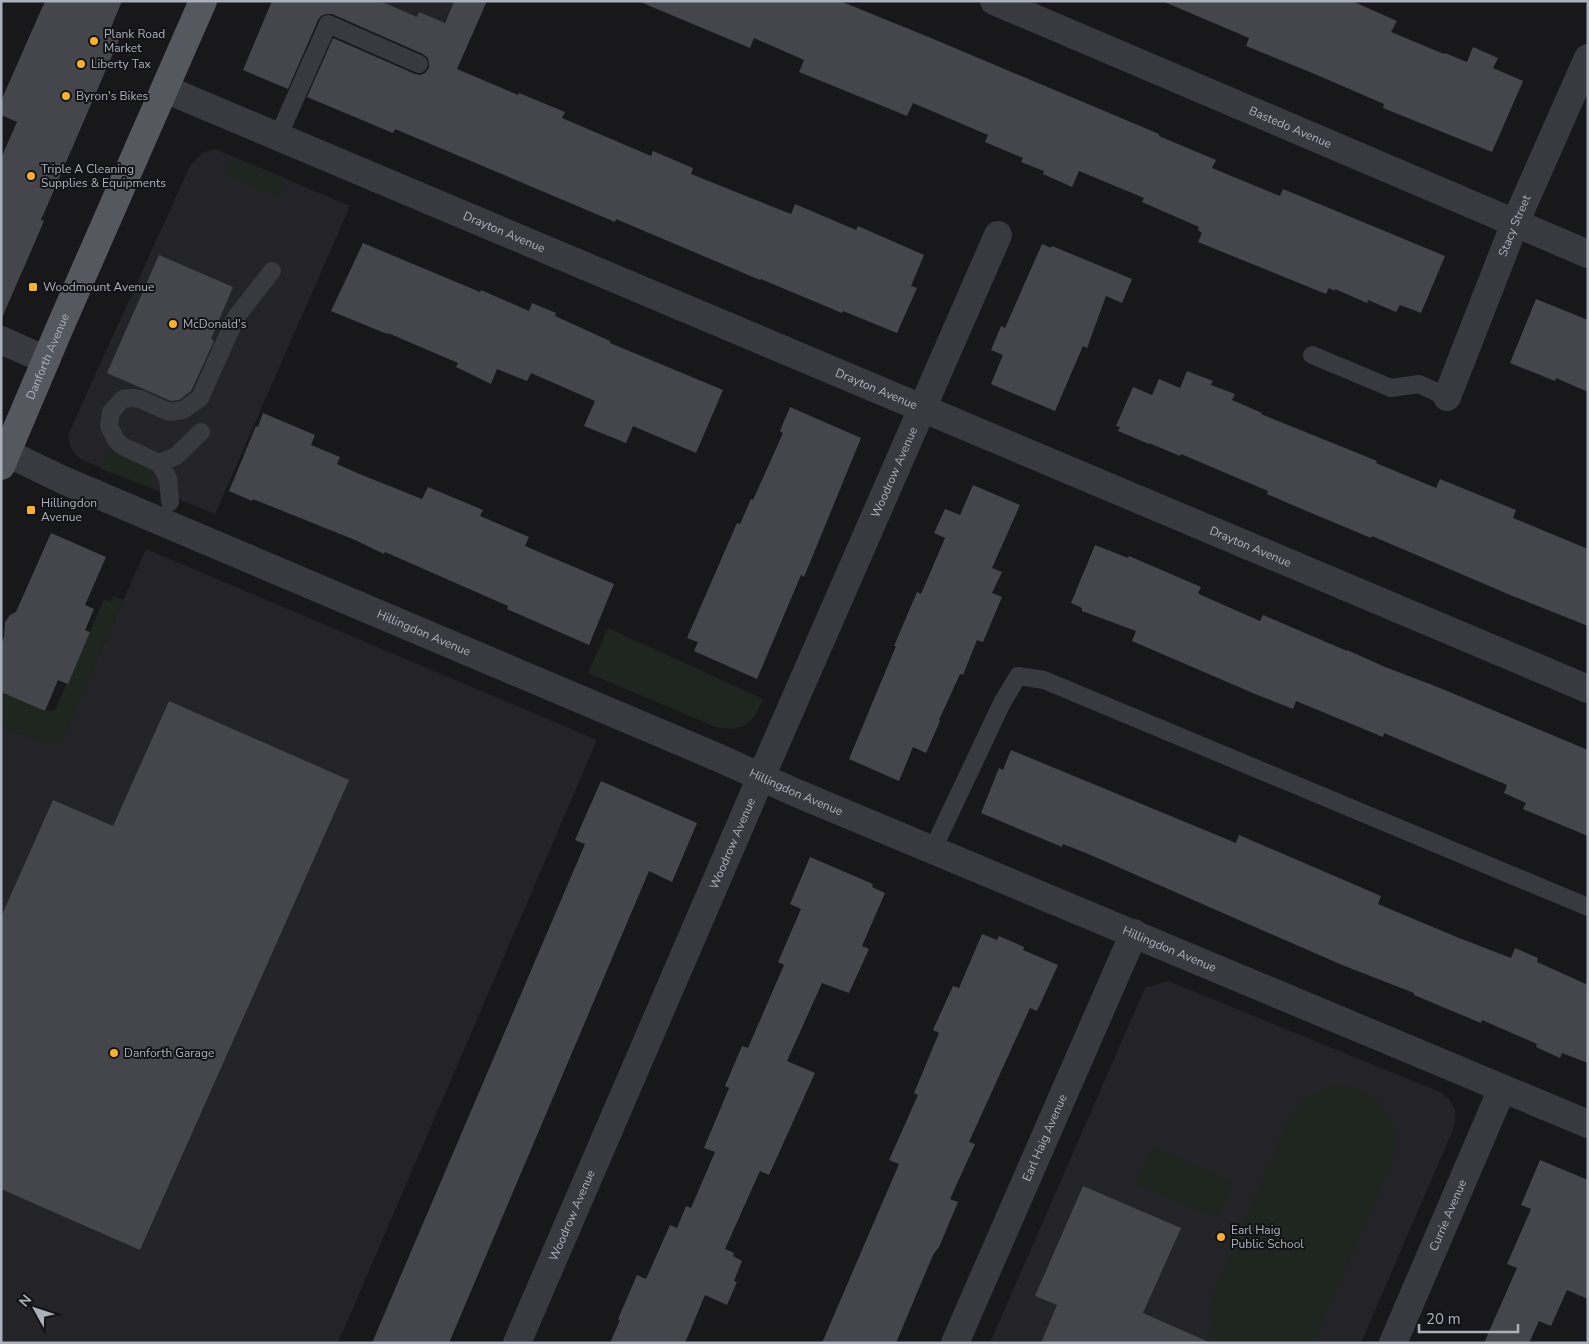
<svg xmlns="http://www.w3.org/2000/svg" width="1589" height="1344" font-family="'Nunito Sans',sans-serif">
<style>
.built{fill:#242428}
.green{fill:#1e261f}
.building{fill:#45464b}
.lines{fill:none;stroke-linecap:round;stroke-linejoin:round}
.lane{stroke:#393a40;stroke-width:18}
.street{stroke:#393a40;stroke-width:28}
.primary{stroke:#55585f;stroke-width:28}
.poi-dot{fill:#f5b036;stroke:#131316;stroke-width:2}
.labels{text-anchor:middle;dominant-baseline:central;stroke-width:4;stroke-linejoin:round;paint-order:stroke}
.poi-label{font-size:12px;fill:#abb0bb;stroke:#131316;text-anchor:start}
.street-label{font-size:12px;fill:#abb0bb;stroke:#131316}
</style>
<rect width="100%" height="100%" fill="#18181b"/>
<g class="built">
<path d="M320,1H454L430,52Z"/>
<path d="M215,149L350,206L215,514L82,460L75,454L70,446L68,435L190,166L202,153Z"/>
<path d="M146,549L597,740L338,1343H1V725L47,745L61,741Z"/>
<path d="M1168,981L1440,1092L1449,1099L1455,1110V1122L1452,1132L1361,1343H990L1145,988Z"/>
</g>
<g class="green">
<path d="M235,158L285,178L278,197L224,174L230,162Z"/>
<path d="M110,449L143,463L154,477V489L101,469Z"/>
<path d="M114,596L123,600L61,742L47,745L1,725V692L45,711L55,710L90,632L104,599L110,602Z"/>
<path d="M608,628L763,699C752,725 744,732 716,727L588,673Z"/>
<path d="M1334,1085L1353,1087L1376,1098L1395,1128L1394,1157L1313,1343H1216L1208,1312L1218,1281L1283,1132L1294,1109L1309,1095Z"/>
<path d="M1152,1146L1235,1182L1218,1219L1135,1184Z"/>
</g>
<g class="building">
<path d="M45,1H122L110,30L121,35L41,220L44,221L1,320V158L17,122L1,115V101Z"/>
<path d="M272,1H380L417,17L419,12L445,23L454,1H487L457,69L518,95L519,93L565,112L562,118L651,156L653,151L693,168L691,174L791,214L795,204L856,230L858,226L924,255L911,286L917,288L897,333L843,311L842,313L761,279L760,280L616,219L615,222L395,129L393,133L307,97L333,38L415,74L420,75L425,73L429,68V62L428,58L423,54L332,14H326L321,16L318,20L288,89L243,70Z"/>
<path d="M638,1H840L931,38L1159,134V136L1216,160L1212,168L1280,196L1283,189L1445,256L1421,313L1400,305L1396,312L1368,300L1367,303L1335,289V291L1329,288L1326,294L1198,242L1202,233L1198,230L1199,227L1142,202L1144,198L1079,171L1072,187L1043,174L1044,171L1021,162L1023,158L985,142L988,135L913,103L907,116L799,72L804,60L754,38L750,48Z"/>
<path d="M1162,1H1352L1397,21L1391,32L1444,54L1445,53L1467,62L1473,47L1498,58L1493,68L1523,81L1492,152L1383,108L1384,104L1317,75L1246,46L1249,38Z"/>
<path d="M363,243L480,292L481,290L529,311L532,303L556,313L555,316L610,341V343L723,390L696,453L633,426L626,443L584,426L595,401L531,373L527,381L497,369L491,384L456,367L458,363L388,333L387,334L331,311Z"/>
<path d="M1042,244L1051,248L1052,246L1132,279L1122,303L1106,296L1087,348L1083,346L1055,411L991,384L1003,355L991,350L1001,326L1005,328Z"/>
<path d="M159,255L233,287L211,339L214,341L191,391L179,400L171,401L107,373Z"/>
<path d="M1536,299L1588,320V392L1556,378L1555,381L1510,363Z"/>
<path d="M1187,371L1213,381L1211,385L1235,394L1232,400L1262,413L1261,414L1377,461L1376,463L1436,488L1440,479L1516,510L1513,518L1588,549V626L1515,597L1372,536L1371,538L1290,504L1267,494L1268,491L1181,454L1180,456L1149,443V444L1118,431L1120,427L1116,426L1133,387L1152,395L1159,379L1180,388Z"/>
<path d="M790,407L861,438L804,577L801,575L757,679L694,651L698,642L687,638L737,523L740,524L751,499L753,500L783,433L780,431Z"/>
<path d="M263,413L315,435L311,445L340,457L337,464L357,473L422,499L428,487L483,510L480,516L529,537L525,546L614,584L589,645L507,609L508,606L385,552L384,554L355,540L253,499L252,501L229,491L256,426L258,427Z"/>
<path d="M973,485L1020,505L992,568L1002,572L992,593L1002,597L983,642L977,640L963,675L960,674L939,720L940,721L926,753L913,747L899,781L849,759L896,646H894L917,592L921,594L945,538L934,533L945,509L960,515Z"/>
<path d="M51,533L106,557L85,605L94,609L85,630L90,632L68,684L58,680L45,711L1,692V644L4,637L5,622L10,615L16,612Z"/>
<path d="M1095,545L1128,558L1129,556L1201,587L1198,593L1201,595L1260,621L1263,615L1347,651V650L1385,667L1435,686L1588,750V836L1523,809L1526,803L1504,793L1507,785L1384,733L1383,737L1296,701L1293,709L1255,694L1132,641L1136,631L1082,611V608L1071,603Z"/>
<path d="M169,701L349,780L140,1250L1,1189V917L53,800L113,826Z"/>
<path d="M1011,750L1236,843L1239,835L1381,896L1378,904L1459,938L1511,958L1515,948L1538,958L1537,962L1588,985V1063L1562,1053L1560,1058L1536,1047L1537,1044L1482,1020L1481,1023L1414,995V993L1342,965L1086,853L1063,844L1062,847L981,813L999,768L1003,770Z"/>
<path d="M601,781L697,823L672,882L649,871L449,1343H372L585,844L575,840Z"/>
<path d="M810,857L873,884L872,887L885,893L862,946L869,949L849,993L822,983L787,1061L815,1073L769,1175L760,1171L725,1249L734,1253L733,1256L742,1261L734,1281L737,1282L727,1305L705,1295L685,1343H610L620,1320L618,1319L637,1275L646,1279L670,1225L677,1228L686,1206L691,1208L715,1152L704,1148L729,1088L725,1086L742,1046L748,1048L784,965L778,962L801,909L790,904Z"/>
<path d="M982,934L997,940L999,936L1024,947L1023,950L1058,965L1037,1011L1030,1008L969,1142L975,1144L950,1199L958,1202L939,1247L933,1255L896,1343H822L899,1164L889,1160L918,1095L914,1093L939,1033L933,1030L953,986L959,988Z"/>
<path d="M1540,1160L1588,1180V1299L1567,1290L1551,1326L1539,1321L1529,1343H1484L1517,1268L1507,1264L1531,1209L1521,1205Z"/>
<path d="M1083,1186L1181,1228L1143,1313L1211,1343H1041L1057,1305L1035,1296Z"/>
</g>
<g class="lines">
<g class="lane">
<path d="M278,137L328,24L419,64"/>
<path d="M1312,355L1391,388L1419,384L1447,397"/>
<path d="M159,463L176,456L201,432"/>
<path d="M170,502L168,478L159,463L122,446L116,440L109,426L111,412L123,399L132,398L140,399L169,412L183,410L200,398L236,317L272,271"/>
<path d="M933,849L1002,703L1018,676L1044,680L1588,907"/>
</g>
<g class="street">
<path id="s1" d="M994,1L1588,254"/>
<path id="s2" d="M165,89L1588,689"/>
<path d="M1,340L46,360"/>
<path id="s3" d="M1447,397L1515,223L1588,58"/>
<path id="s4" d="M7,453L63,480L719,758L794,792L1588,1124"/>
<path id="s5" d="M517,1343L761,777L998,235"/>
<path id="s6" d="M955,1343L1134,933"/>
<path id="s7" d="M1393,1343L1502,1089"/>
</g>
<path class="primary" id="s8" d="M1,466L60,327L203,1"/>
</g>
<g class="poi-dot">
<circle cx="94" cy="41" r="5"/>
<circle cx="81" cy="64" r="5"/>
<circle cx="66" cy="96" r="5"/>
<circle cx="31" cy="176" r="5"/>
<rect x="28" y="282" width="10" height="10" rx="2.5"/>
<circle cx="173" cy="324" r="5"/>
<rect x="26" y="505" width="10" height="10" rx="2.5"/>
<circle cx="114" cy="1053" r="5"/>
<circle cx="1221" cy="1237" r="5"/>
</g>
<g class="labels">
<g class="poi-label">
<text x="104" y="34">Plank Road<tspan x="104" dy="14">Market</tspan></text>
<text x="91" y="64">Liberty Tax</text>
<text x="76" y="96">Byron's Bikes</text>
<text x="41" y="169">Triple A Cleaning<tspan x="41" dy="14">Supplies &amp; Equipments</tspan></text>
<text x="43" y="287">Woodmount Avenue</text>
<text x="183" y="324">McDonald's</text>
<text x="41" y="503">Hillingdon<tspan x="41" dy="14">Avenue</tspan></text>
<text x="124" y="1053">Danforth Garage</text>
<text x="1231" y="1230">Earl Haig<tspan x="1231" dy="14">Public School</tspan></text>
</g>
<g class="street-label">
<text stroke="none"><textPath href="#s1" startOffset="322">Bastedo Avenue</textPath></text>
<text stroke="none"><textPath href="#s3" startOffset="184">Stacy Street</textPath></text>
<text stroke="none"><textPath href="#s2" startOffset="368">Drayton Avenue</textPath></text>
<text stroke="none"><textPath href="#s8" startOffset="119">Danforth Avenue</textPath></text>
<text stroke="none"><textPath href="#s2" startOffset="772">Drayton Avenue</textPath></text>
<text stroke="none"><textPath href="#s5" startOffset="949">Woodrow Avenue</textPath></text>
<text stroke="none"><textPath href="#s2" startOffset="1178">Drayton Avenue</textPath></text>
<text stroke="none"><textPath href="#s4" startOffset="454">Hillingdon Avenue</textPath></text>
<text stroke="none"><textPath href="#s4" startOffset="859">Hillingdon Avenue</textPath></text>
<text stroke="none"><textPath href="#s5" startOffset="544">Woodrow Avenue</textPath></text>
<text stroke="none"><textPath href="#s4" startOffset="1264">Hillingdon Avenue</textPath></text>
<text stroke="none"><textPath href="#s6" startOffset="224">Earl Haig Avenue</textPath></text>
<text stroke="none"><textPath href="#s5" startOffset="139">Woodrow Avenue</textPath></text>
<text stroke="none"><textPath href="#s7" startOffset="139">Currie Avenue</textPath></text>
</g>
</g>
<rect width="1589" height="1344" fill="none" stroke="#abb0bb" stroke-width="5"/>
<g transform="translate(35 1309) rotate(310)" stroke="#131316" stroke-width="4" paint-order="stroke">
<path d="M0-4L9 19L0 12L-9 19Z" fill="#abb0bb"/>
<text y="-8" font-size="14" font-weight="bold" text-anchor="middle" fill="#abb0bb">N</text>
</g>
<path d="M1419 1324v8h99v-8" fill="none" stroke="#abb0bb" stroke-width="2.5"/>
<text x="1426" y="1324" font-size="15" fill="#abb0bb" stroke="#131316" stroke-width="4" paint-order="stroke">20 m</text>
</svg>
